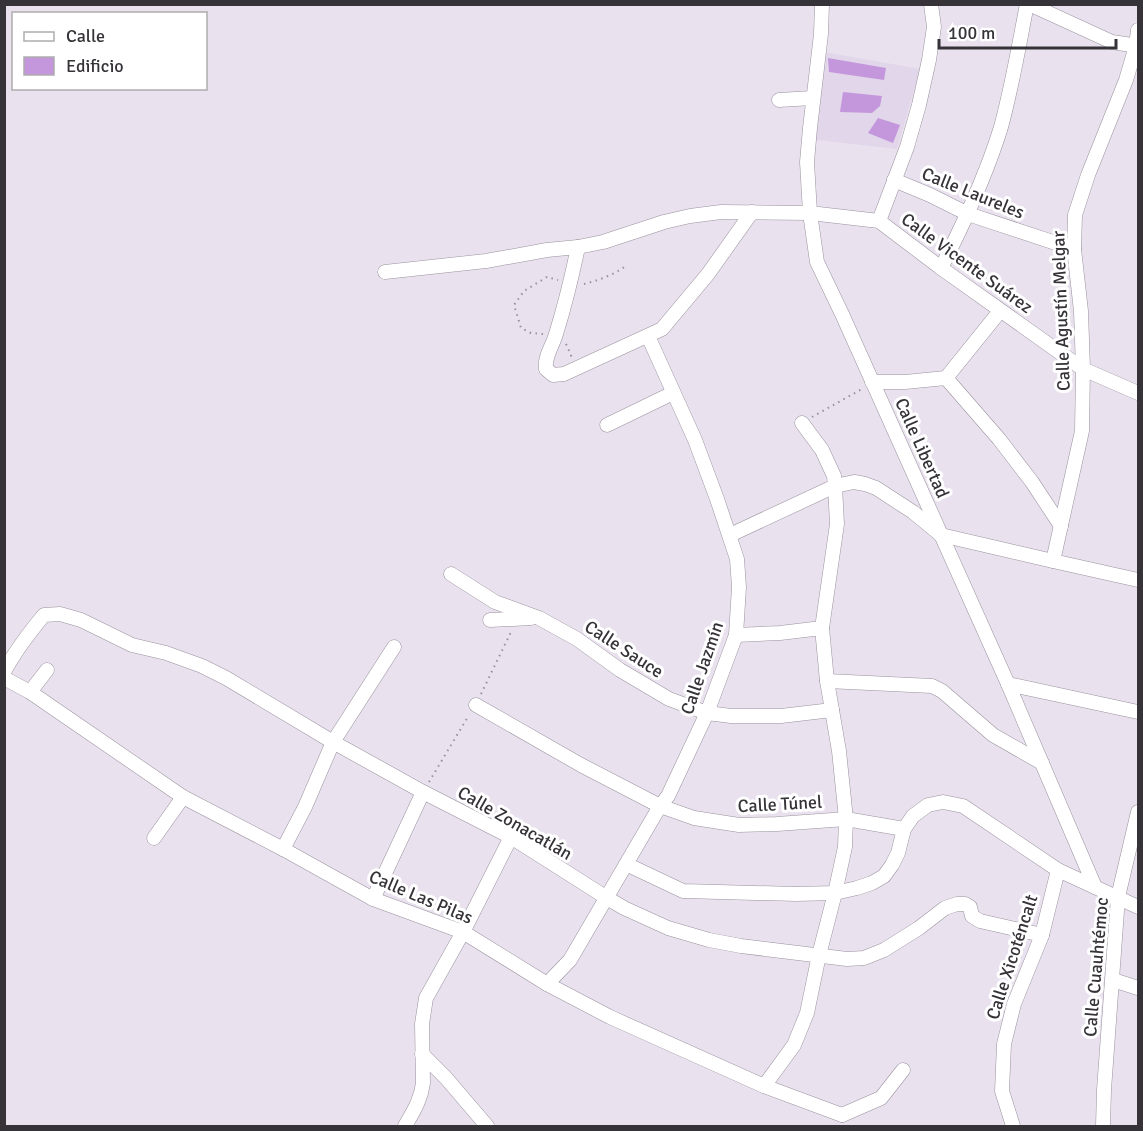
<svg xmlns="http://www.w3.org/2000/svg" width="1143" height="1131" font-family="Signika,sans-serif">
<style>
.built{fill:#e2d6ea}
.building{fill:#c497dd}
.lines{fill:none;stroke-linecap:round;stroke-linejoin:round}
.minor-casing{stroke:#9a929e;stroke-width:15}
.path{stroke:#97919b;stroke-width:2;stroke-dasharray:1.5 4.5;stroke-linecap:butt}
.minor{stroke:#fff;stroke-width:14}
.labels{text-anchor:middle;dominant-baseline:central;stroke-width:6;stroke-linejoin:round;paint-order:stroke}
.street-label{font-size:18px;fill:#363338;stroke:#fff}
</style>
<rect width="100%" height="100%" fill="#e9e1ee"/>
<path class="built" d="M824,52L920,69L897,149L809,139Z"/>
<g class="building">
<path d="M828,58L886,68L884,80L829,72Z"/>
<path d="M843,92L882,96L880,106L872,113L840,112Z"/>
<path d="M878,118L900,125L893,143L868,133Z"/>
</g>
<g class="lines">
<g class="minor-casing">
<g id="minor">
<path d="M822,4L821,34L810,128L807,162L810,213L817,262L842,314L1008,684L1095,887"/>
<path d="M1029,4L1112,42L1138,46"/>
<path d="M779,100L813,98"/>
<path d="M894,180L930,195L968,214L1074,249"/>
<path d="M879,221L907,147L919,105L929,60L934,27L931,4"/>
<path d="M578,247C572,276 565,305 556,334C553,345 544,357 546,369L553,375L564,374L662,329L708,274L752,212"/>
<path d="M941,268C964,223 986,176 1001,127C1012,87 1019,45 1027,4"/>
<path d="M385,272L486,261L547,250L578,247L603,242L664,222L690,216L721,212L810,213L879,221L941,268L1083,369L1138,393"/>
<path d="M946,378L999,439L1032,482L1061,526"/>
<path d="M946,378L1000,311"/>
<path d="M872,382H905L946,378"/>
<path d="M607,425L673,393"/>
<path d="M730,535L835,486L854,482L865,484L876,488L913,512L941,535L1053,561L1138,580"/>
<path d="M1053,561L1082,431L1083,369L1081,311L1074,249L1075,215L1088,175L1126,80L1136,46L1138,30"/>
<path d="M451,574L495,602L539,618L577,639L620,670L669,699L707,713L731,716H781L832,710"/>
<path d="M490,620L531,618"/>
<path d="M736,635L780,633L822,628"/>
<path d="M4,672C15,651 29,633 44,615L60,614L81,620L132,645L166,653L202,666L226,678L333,742L423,792L511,837L607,898L624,908L668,928L709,940L741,946L847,959L864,958L884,950L919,928L945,908L957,904H965L970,907L972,916L980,921L1042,935"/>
<path d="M4,678L30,692L183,797L283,849L373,899L463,932L547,984L610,1017L764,1086L842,1115"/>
<path d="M827,681L932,686L942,691L993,735L1042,763"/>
<path d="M1008,684L1138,712"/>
<path d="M30,692L47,670"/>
<path d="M476,705L581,765L660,806L694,818L739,825L777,824L846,819L904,829"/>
<path d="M154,838L183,797"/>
<path d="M283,849L305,807L333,742L394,647"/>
<path d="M626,864L683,891L796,894L835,893L857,888L872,883L884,876L892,865L898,853L904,829L913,816L928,805L943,802L963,806L1058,870L1138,907"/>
<path d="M373,899L423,792"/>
<path d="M1113,980L1138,988"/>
<path d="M547,984L570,960L660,806L668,796L707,713L736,635L739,587L737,559L717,499L695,440L648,336"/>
<path d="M422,1054L446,1078L487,1126"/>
<path d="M764,1086L794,1045L807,1013L819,955L835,893L845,847L846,819L839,751L827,681L822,628L837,524L835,486L834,476L822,450L802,423"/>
<path d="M842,1115L881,1098L903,1070"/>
<path d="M405,1126C413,1112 421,1100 423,1083L422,1024L426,998L463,932L511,837"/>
<path d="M1013,1126L1002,1091L1004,1044L1014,1004L1042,935L1058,870"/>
<path d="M1103,1126L1104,1090L1118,897L1138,812"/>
</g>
</g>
<g class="path">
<path d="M584,284C599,280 614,275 627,265"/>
<path d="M543,334L531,333L521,328L514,305L524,291L547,277L558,280"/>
<path d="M566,344L571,355V358"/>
<path d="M812,417L862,389"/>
<path d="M481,694L511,632"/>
<path d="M429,782L469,715"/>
</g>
<use href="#minor" class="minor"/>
</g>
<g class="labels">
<g class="street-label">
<text transform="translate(973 193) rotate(22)">Calle Laureles</text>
<text transform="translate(967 263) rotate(36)">Calle Vicente Suárez</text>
<text transform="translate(1061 311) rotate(-92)">Calle Agustín Melgar</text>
<text transform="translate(922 448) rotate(66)">Calle Libertad</text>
<text transform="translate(624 649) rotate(33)">Calle Sauce</text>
<text transform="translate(702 668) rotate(-71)">Calle Jazmín</text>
<text transform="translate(780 804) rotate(-3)">Calle Túnel</text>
<text transform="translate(515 823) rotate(30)">Calle Zonacatlán</text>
<text transform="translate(421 897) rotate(23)">Calle Las Pilas</text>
<text transform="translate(1012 957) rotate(-72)">Calle Xicoténcalt</text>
<text transform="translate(1096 967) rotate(-85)">Calle Cuauhtémoc</text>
</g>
</g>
<rect width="1143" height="1131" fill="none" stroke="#363338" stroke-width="12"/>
<rect x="12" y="12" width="195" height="78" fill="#ffffff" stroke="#afadaf" stroke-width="1.5"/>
<rect x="24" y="32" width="30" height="9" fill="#ffffff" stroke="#afadaf" stroke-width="1.5"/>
<text x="66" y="42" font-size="18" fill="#363338">Calle</text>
<rect x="24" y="57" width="30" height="18" fill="#c497dd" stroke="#afadaf" stroke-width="1.5"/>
<text x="66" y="72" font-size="18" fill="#363338">Edificio</text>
<path d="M939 39v9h177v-9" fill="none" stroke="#363338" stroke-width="3"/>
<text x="948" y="39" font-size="18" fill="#363338" stroke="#ffffff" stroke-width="4.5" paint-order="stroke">100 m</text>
</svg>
